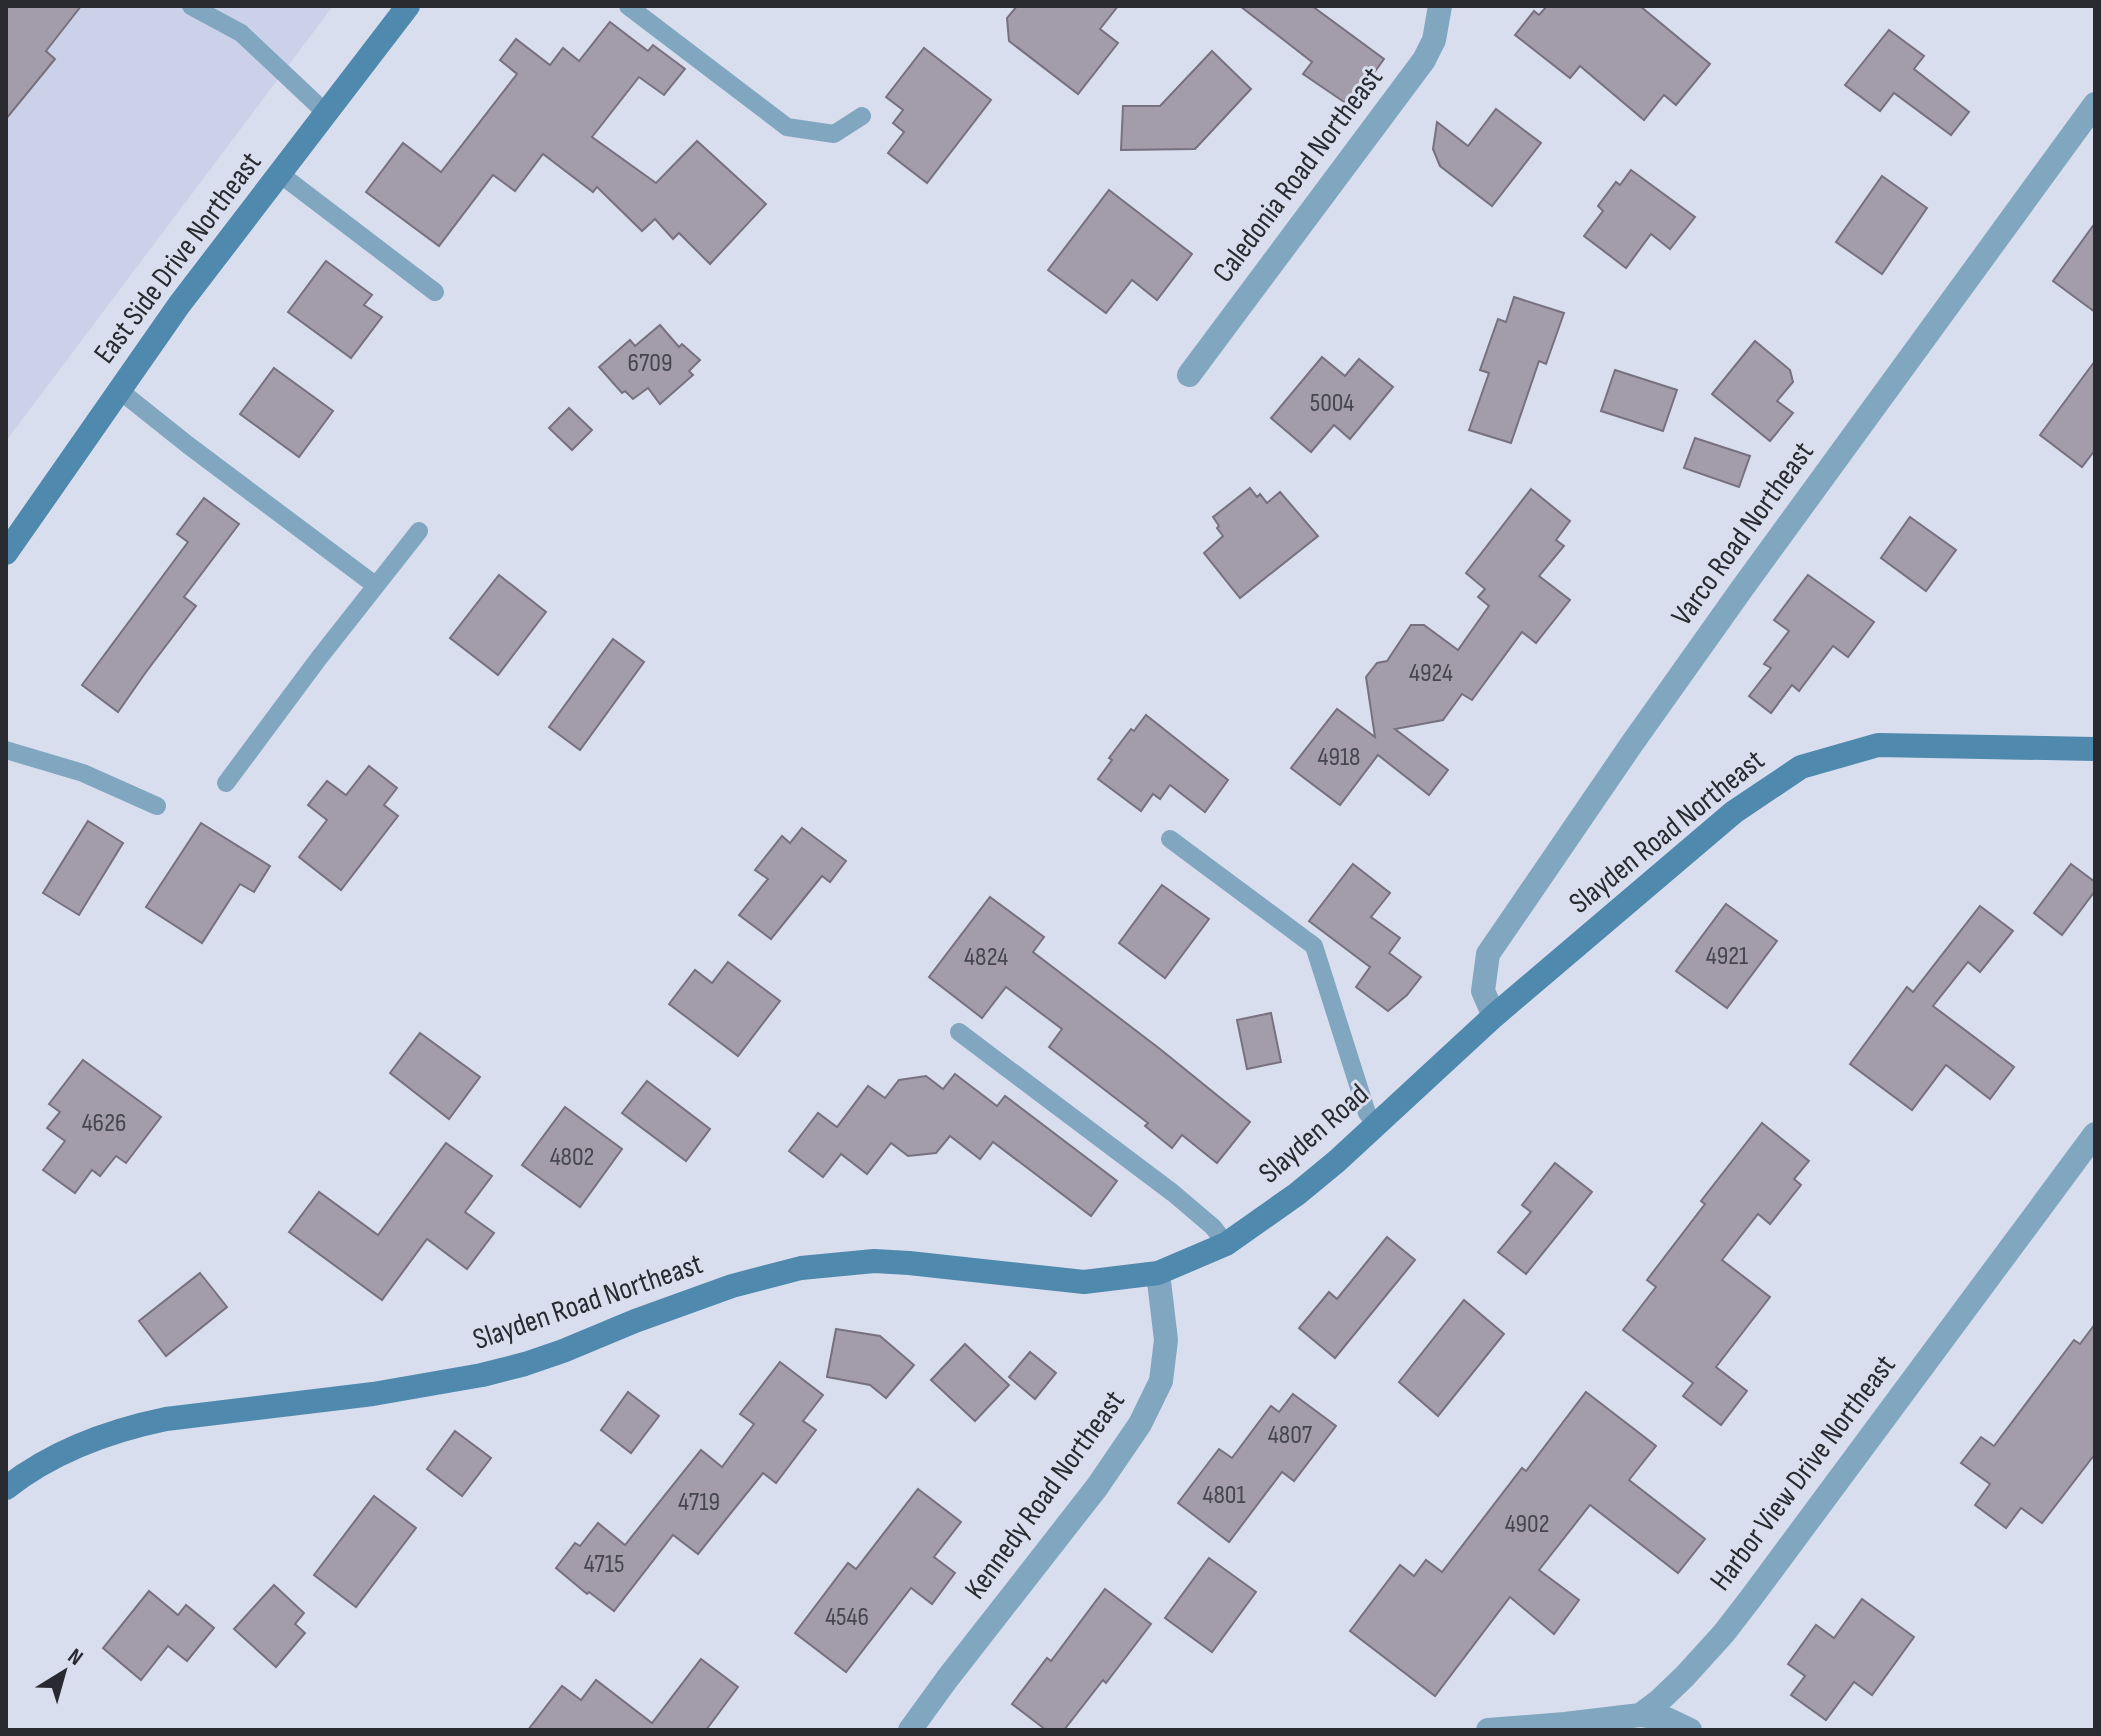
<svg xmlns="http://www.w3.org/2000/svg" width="2101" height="1736" font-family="'Sofia Sans Condensed',sans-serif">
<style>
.built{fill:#cad1e8}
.building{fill:#a29cab;stroke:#77717f;stroke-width:2}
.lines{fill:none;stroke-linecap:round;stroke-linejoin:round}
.lane{stroke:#81a6bf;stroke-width:18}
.street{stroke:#81a6bf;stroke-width:24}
.secondary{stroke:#5089ae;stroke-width:24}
.labels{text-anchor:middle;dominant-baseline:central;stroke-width:6;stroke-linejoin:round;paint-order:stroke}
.number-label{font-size:26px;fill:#46464f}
.street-label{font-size:30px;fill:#282a30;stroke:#d9deee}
</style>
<rect width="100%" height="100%" fill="#d9deee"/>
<path class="built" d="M6,6H333L6,441Z"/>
<g class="building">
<path d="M6,6H81L46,51L55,59L6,119Z"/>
<path d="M1017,6H1118L1100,29L1118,43L1078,94L1009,41L1007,18Z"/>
<path d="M1240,6H1312L1384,59L1350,106L1303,74L1312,62Z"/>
<path d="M1547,6H1640L1710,64L1676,105L1664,95L1644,120L1580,66L1570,78L1515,35L1534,11L1539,15Z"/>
<path d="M610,22L648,51L653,45L685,69L664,95L639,77L592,137L656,183L697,141L766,204L710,264L679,233L673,239L655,219L642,231L597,187L593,192L543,154L515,191L493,175L439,246L366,192L403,143L441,172L517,74L500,60L516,39L550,65L563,48L579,61Z"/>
<path d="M1889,30L1924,56L1914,69L1969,112L1951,135L1894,93L1880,111L1845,85Z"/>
<path d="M924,48L991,100L927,183L888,153L904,132L893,123L903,110L886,97Z"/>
<path d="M1212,51L1251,89L1195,149L1121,150L1123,106H1160Z"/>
<path d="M1496,109L1541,143L1492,206L1440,166L1433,149L1437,122L1468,146Z"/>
<path d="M1631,170L1695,217L1670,249L1651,234L1626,268L1584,236L1603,211L1598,206L1616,182L1620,185Z"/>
<path d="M1882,176L1927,208L1882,274L1836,242Z"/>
<path d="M1109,190L1192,254L1157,300L1132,280L1106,313L1048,270Z"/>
<path d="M2095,223V312L2053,281Z"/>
<path d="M326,261L372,295L364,305L382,317L351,358L288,312Z"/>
<path d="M1514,297L1564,313L1546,364L1539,361L1511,443L1469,430L1489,373L1480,370L1498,319L1506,322Z"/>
<path d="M660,325L679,347L682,344L700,360L689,371L693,375L660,404L648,388L633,399L625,391L622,393L599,367L630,340L635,346Z"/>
<path d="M1755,341L1790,370L1793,382L1777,401L1793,413L1770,441L1712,394Z"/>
<path d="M1322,357L1345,376L1359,359L1393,387L1350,439L1334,425L1311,452L1271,418Z"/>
<path d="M2095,361V450L2082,467L2040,435Z"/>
<path d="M274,368L333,411L299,457L240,414Z"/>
<path d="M1615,370L1677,390L1663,431L1601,411Z"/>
<path d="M569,408L592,430L572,450L549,428Z"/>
<path d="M1695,438L1750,456L1739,487L1684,468Z"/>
<path d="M1250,488L1257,497L1260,494L1267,503L1280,492L1318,536L1240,598L1204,553L1223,536L1217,528L1219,526L1213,517Z"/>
<path d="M1531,489L1570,521L1556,540L1564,546L1539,576L1570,600L1536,643L1522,632L1472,700L1462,694L1443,720L1395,729L1448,770L1429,795L1378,755L1340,805L1291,768L1337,709L1375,737L1366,677L1377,663L1387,661L1411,625H1424L1458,650L1489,606L1478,597L1485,589L1466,573Z"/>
<path d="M204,498L239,524L184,597L196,606L146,672L118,712L82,685L188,542L177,534Z"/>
<path d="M1910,517L1956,550L1926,591L1881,558Z"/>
<path d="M499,575L546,612L498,675L450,638Z"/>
<path d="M1808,575L1874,622L1848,657L1833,646L1799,691L1792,685L1771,713L1749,696L1771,668L1764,664L1789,631L1774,620Z"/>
<path d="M613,639L644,662L580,750L549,727Z"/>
<path d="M1146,715L1228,780L1205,812L1170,785L1160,799L1153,794L1141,811L1098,779L1112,760L1109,758L1131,729L1134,731Z"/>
<path d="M369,766L397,788L384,805L398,816L341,890L299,857L327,820L308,805L327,781L346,795Z"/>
<path d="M88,821L123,843L79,915L43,893Z"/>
<path d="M201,823L270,866L254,892L240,884L202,943L146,907Z"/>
<path d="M802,828L846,861L830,882L822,876L771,939L739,915L768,879L755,870L782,836L790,843Z"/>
<path d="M1353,864L1390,893L1371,917L1400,938L1389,953L1421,977L1407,995L1388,1011L1356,987L1370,967L1309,921Z"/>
<path d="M2071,864L2095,882V891L2062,935L2034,913Z"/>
<path d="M1162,885L1209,919L1165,978L1119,943Z"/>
<path d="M990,897L1044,937L1033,952L1160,1049L1250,1122L1217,1163L1182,1135L1172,1148L1145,1126L1148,1123L1049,1047L1062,1029L1006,987L982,1018L929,977Z"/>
<path d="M1726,904L1777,941L1727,1008L1676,971Z"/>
<path d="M1980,906L2013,931L1980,972L1968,962L1933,1006L2014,1067L1990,1099L1946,1065L1912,1110L1850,1064L1907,987L1913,992Z"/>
<path d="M728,962L780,1001L738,1056L669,1004L695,970L712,983Z"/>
<path d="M1271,1013L1281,1062L1247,1069L1237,1020Z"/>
<path d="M420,1033L480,1077L449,1119L390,1073Z"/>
<path d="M83,1060L161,1117L126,1163L116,1156L100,1176L92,1170L75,1193L43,1170L65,1141L47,1128L60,1112L49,1104Z"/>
<path d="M955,1074L997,1106L1005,1096L1117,1181L1091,1216L993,1142L980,1159L950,1136L936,1153L908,1156L891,1143L867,1174L841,1154L823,1177L789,1151L818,1113L837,1127L868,1086L885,1098L899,1080L926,1076L943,1089Z"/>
<path d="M647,1081L710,1129L686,1161L622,1113Z"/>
<path d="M565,1107L622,1149L580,1207L522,1165Z"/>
<path d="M1762,1123L1809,1161L1794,1179L1801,1185L1770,1224L1758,1214L1722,1260L1770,1297L1716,1367L1747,1391L1721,1425L1683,1396L1693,1383L1623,1330L1656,1287L1647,1280L1705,1204L1701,1201Z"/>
<path d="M446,1143L492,1176L465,1212L494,1233L467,1269L427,1239L382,1300L289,1232L319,1192L378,1235Z"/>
<path d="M1555,1163L1592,1192L1526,1274L1498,1252L1531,1212L1522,1205Z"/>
<path d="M1387,1237L1415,1260L1335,1358L1299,1328L1329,1292L1337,1299Z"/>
<path d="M200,1273L227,1307L166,1356L139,1321Z"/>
<path d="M1464,1300L1504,1334L1438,1416L1399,1382Z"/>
<path d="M2095,1324V1454L2042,1523L2021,1508L2006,1528L1975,1505L1990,1484L1961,1463L1981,1437L1994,1446L2074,1340L2080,1344Z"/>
<path d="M836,1329L880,1336L914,1365L886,1398L870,1385L827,1377Z"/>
<path d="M965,1344L1009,1385L975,1421L931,1380Z"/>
<path d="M1030,1352L1056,1373L1035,1399L1009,1377Z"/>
<path d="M780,1362L823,1395L803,1421L816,1430L776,1483L763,1473L698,1554L673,1535L614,1611L589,1592L587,1594L556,1568L575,1543L580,1546L598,1523L625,1545L701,1450L722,1467L754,1424L740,1414Z"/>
<path d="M628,1392L659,1416L631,1453L601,1430Z"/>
<path d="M1586,1392L1656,1446L1629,1480L1705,1539L1678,1573L1590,1505L1539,1570L1579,1600L1554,1634L1510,1597L1435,1696L1350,1631L1400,1565L1414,1576L1426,1560L1442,1572L1522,1468L1526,1471Z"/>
<path d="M1293,1394L1336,1426L1294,1481L1282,1472L1229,1542L1178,1503L1219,1449L1232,1458L1271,1406L1279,1412Z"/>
<path d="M455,1431L491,1458L462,1496L427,1469Z"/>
<path d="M918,1489L961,1522L934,1557L955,1573L932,1604L911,1588L846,1672L795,1633L848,1563L856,1569Z"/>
<path d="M374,1496L416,1528L356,1607L314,1575Z"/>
<path d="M1209,1558L1256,1592L1212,1652L1165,1618Z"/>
<path d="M274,1585L304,1613L295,1624L305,1633L276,1667L234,1629Z"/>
<path d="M1105,1589L1151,1624L1106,1683L1103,1680L1064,1730H1046L1012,1704L1047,1658L1051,1661Z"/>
<path d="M149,1591L178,1615L186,1605L214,1628L187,1661L168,1646L141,1680L103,1648Z"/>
<path d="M1862,1599L1914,1637L1872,1695L1854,1682L1826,1720L1791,1695L1805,1676L1788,1664L1816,1625L1834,1638Z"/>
<path d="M701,1659L738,1687L706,1730H528L562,1686L581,1700L596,1680L652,1723Z"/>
</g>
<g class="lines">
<g class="lane">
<path d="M191,6L241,33L326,113"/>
<path d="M628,6L787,127L834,134L862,116"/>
<path d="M280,174L435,292"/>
<path d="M119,390L188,445L375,585"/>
<path d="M6,750L83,773L157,806"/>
<path d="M226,783L319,658L419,531"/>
<path d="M1170,839L1314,946L1367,1113L1377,1124"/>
<path d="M959,1032L1173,1193L1213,1227L1226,1244"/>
</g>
<g class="street">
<path d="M1189,375L1424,60L1434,40L1440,6"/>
<path d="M1494,1016L1483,991L1488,954L1631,745L1741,590L2095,104"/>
<path d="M1640,1715L1667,1719L1690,1730"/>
<path d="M910,1730L947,1679L1097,1487L1140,1424L1161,1381L1166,1340L1158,1273"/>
<path d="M1488,1730L1565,1724L1640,1715L1660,1700L1685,1676L1724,1633L1751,1598L2095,1134"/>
</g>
<g class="secondary">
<path d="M6,553L179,305L408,6"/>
<path d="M6,1488C53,1451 108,1431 166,1419L373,1394L482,1375L525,1364L563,1351L635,1321L732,1286L801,1268L874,1261L909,1263L1084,1282L1158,1273L1226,1244L1297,1194L1337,1161L1494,1016L1734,812L1801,767L1878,745L2095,749"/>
</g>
</g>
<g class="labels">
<g class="number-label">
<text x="650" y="363">6709</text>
<text x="1332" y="403">5004</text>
<text x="1431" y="673">4924</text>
<text x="1339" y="757">4918</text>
<text x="1727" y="956">4921</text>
<text x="986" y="957">4824</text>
<text x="104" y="1123">4626</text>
<text x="572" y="1157">4802</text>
<text x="1290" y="1435">4807</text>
<text x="1224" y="1495">4801</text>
<text x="699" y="1502">4719</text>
<text x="1527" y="1524">4902</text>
<text x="604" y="1564">4715</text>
<text x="847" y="1617">4546</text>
</g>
<g class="street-label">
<text transform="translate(1298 175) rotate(-53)">Caledonia Road Northeast</text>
<text transform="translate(178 258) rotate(-53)">East Side Drive Northeast</text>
<text transform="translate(1743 534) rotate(-54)">Varco Road Northeast</text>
<text transform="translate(1667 832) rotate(-39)">Slayden Road Northeast</text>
<text transform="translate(1314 1134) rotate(-41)">Slayden Road</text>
<text transform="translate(588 1302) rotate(-19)">Slayden Road Northeast</text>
<text transform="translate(1803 1473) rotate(-53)">Harbor View Drive Northeast</text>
<text transform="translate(1045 1495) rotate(-54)">Kennedy Road Northeast</text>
</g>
</g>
<rect width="2101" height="1736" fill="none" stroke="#282a30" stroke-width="16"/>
<g transform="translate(64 1672) rotate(37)" stroke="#d9deee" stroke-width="6" paint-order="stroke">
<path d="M0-6L14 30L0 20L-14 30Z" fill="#282a30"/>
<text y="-12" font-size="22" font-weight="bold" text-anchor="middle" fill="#282a30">N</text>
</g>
</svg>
